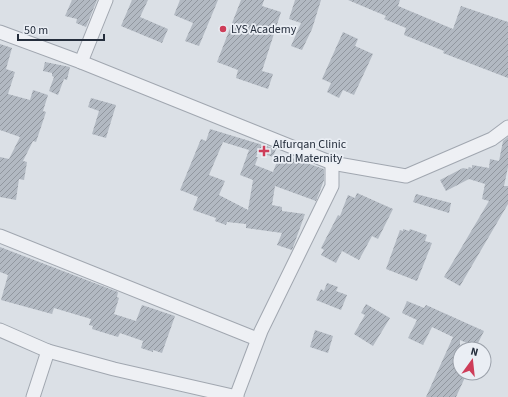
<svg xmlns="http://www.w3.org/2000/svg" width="508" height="397" font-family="'Source Sans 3',sans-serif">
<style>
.building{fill:url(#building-hatch);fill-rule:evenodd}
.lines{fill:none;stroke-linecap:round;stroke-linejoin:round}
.street-casing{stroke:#a1a7b0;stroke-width:15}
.street{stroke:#eef0f4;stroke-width:13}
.poi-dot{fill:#ce3d59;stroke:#eaeef4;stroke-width:1.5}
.labels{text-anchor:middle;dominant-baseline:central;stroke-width:3.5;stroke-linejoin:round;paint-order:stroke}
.poi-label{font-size:12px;fill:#252e3c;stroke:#eaeef4;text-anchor:start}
</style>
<defs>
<pattern id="building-hatch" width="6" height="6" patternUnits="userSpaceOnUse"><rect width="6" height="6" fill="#b2b9c2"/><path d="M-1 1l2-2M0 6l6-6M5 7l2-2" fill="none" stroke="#91979f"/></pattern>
</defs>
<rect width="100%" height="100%" fill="#dbe0e6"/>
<g class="building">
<path d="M72,0H97L86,27L76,23L77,19L65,16Z"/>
<path d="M132,0H148L140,17L168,29L162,43L121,26Z"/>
<path d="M180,0H218L199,46L185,41L193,23L174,15Z"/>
<path d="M241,0H264L262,6L281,12L262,71L273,74L268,89L236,78L238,70L217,62Z"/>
<path d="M295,0H321L312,29L302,50L291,46L301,23L289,19Z"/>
<path d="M348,0H400L398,6L453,29L461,6L508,22V78L443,53L444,51L404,35L406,28L384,19L386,16Z"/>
<path d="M343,32L358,39L355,46L373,54L354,95L343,90L339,98L327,92L331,83L322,79Z"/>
<path d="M0,44L12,48L6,69L15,72L8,94L30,100L33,90L48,95L43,111L46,112L36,142L33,141L23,161L27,162L24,180L19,179L16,200L0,197V157L9,159L20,137L0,130Z"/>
<path d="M45,62L70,67L67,80L64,79L58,95L49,91L54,77L52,76V73L43,71Z"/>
<path d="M91,98L116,105L106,138L92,134L99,111L88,107Z"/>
<path d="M210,129L276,149L273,157L258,152L256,157H258L255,165L273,172L280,154L324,169V180L316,201L275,186L272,205L282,207V211L305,214L292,250L277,245L282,233L246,228V224L227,222L226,225L215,221L216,218L193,210L198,197L180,190L201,139L206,141ZM223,142L249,150L240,175L253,180L248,210L219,195L225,181L209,175Z"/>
<path d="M508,137V167L504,186H508V204L460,286L444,277L489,201L482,199L485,184L469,179L446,191L440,180L463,168L468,169L469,167L472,168V165L489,168L490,159L499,161L503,141Z"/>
<path d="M357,193L393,209L378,239L372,236L359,260L342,251L336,263L321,255L324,250L321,248L338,215L340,216L348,195L355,198Z"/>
<path d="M416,194L451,203L449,213L413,202Z"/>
<path d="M403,229L409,231L410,229L427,235L425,241L432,243L417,281L386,269L400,230L403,231Z"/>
<path d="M0,247L118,292L117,297L119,298L114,314L136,321L142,305L175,316L162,353L153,350V352L141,348L143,341L120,333L118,337L92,329L93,326L89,325L91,319L54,308L52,314L1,300L8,275L0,272Z"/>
<path d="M327,283L338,287L336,291L347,295L341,310L316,300L321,289L324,291Z"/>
<path d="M407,301L424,308L426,305L484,331L476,347L460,340V373H467L456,397H426L453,337L432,327L423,345L408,338L417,320L402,313Z"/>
<path d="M366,304L390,318L373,346L354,334L365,315L361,313Z"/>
<path d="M315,330L333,336L328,353L310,347Z"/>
</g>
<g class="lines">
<g class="street-casing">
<g id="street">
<path d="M0,32L81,62L332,163L406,176L492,139L508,127"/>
<path d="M81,62L106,0"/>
<path d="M0,236L257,339"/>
<path d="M0,330L48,351L114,369L237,397"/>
<path d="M33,397L48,351"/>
<path d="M236,397L261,331L332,186V163"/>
</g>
</g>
<use href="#street" class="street"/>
</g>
<g class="poi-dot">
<circle cx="223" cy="29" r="4"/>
<path d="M262 145h4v4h4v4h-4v4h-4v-4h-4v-4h4z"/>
</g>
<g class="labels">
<g class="poi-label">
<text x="231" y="29">LYS Academy</text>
<text x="273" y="144">Alfurqan Clinic<tspan x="273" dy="14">and Maternity</tspan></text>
</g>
</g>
<g transform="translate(472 361) rotate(15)"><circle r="19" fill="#eaeef4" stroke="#9ba1aa"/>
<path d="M0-3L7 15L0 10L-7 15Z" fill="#ce3d59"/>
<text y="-6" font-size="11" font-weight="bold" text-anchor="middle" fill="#252e3c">N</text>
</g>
<path d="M18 34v6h86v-6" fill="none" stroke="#252e3c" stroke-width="2"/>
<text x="24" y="34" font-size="12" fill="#252e3c" stroke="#eaeef4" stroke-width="3" paint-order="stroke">50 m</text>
</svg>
